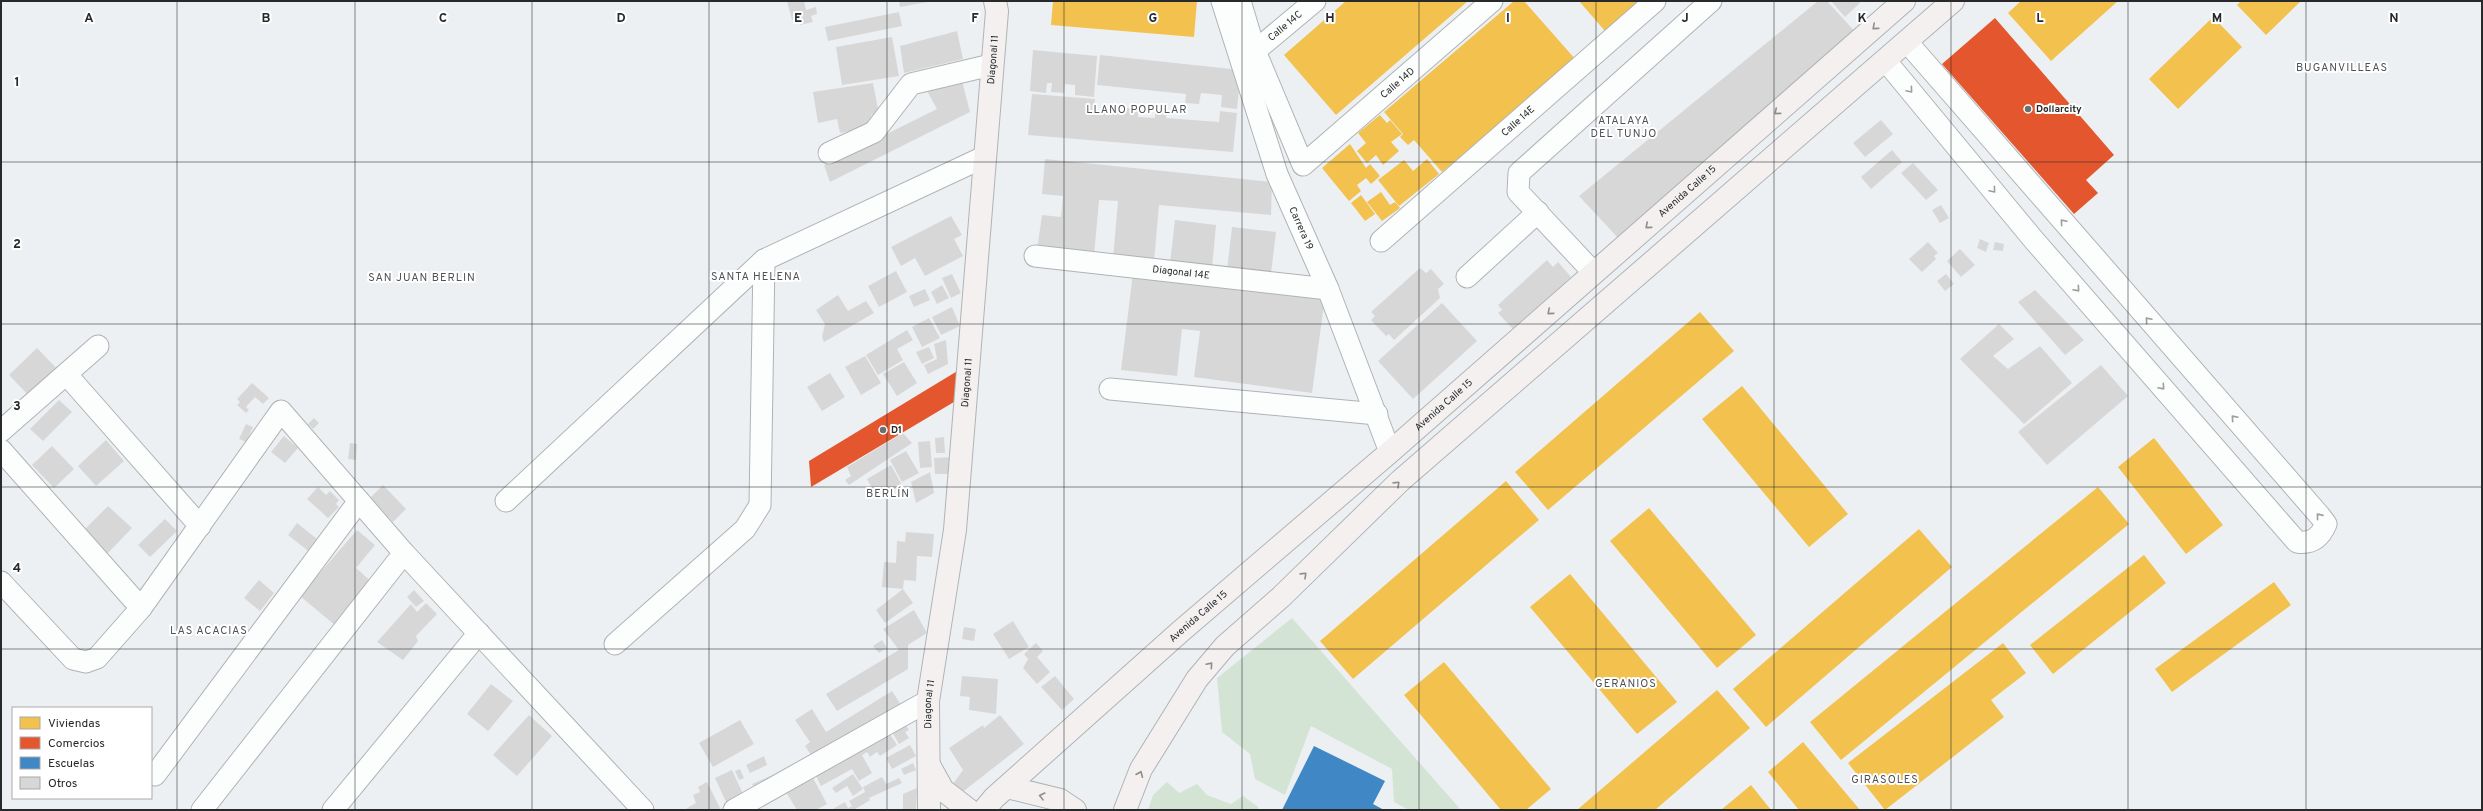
<svg xmlns="http://www.w3.org/2000/svg" width="2483" height="811" font-family="Overpass,sans-serif">
<style>
.green{fill:#d3e4d4}
.homes{fill:#f2c14e}
.shops{fill:#e4572e}
.schools{fill:#3f88c5}
.building{fill:#d7d7d8}
.lines{fill:none;stroke-linecap:round;stroke-linejoin:round}
.street-casing{stroke:#b0b3b5;stroke-width:23}
.secondary-casing{stroke:#b0b3b5;stroke-width:24}
.street{stroke:#fcfdfd;stroke-width:21}
.secondary{stroke:#f4f0f0;stroke-width:22}
.oneway{stroke:#8e8c8d}
.oneway2{stroke:#9c9e9e}
.grid{fill:none;stroke:#27292a;stroke-width:1;stroke-opacity:0.55}
.poi-dot{fill:#6c6f70;stroke:#fff;stroke-width:1.5}
.labels{text-anchor:middle;dominant-baseline:central;stroke-width:4;stroke-linejoin:round;paint-order:stroke}
.street-label{font-size:10px;fill:#27292a;stroke:#fff}
.poi-label{font-size:10px;font-weight:bold;fill:#27292a;stroke:#fff;text-anchor:start}
.neighbourhood-label{font-size:11px;letter-spacing:1px;fill:#4e5256;stroke:#fff}
.grid-label{font-size:13px;text-anchor:middle;font-weight:bold;fill:#27292a;stroke:#fff;stroke-width:4;stroke-linejoin:round;paint-order:stroke}
</style>
<rect width="100%" height="100%" fill="#edf0f3"/>
<g class="green">
<path d="M1292,618L1461,810H1409L1394,802L1392,769L1311,726L1285,795L1255,779L1250,754L1222,732L1217,678Z"/>
<path d="M1167,782L1179,793L1197,784L1207,795L1231,804L1243,796L1258,807V810H1148L1153,795Z"/>
</g>
<g class="homes">
<path d="M1053,1H1197L1194,37L1051,25Z"/>
<path d="M1346,1H1468L1336,115L1284,55Z"/>
<path d="M1514,1H1524L1576,60L1442,172L1414,140L1408,145L1400,137L1403,134L1384,112Z"/>
<path d="M1579,1H1639L1605,31Z"/>
<path d="M2021,1H2118L2051,61L2008,13Z"/>
<path d="M2241,1H2301L2266,35L2237,5Z"/>
<path d="M2213,17L2242,47L2178,109L2149,79Z"/>
<path d="M1380,115L1387,123L1390,120L1402,134L1391,142L1399,151L1383,165L1376,155L1367,163L1357,151L1366,143L1358,133Z"/>
<path d="M1350,144L1366,168L1370,164L1380,176L1371,184L1366,178L1357,185L1361,191L1349,201L1322,168Z"/>
<path d="M1427,159L1439,174L1399,206L1378,180L1404,160L1413,171Z"/>
<path d="M1381,192L1390,205L1395,202L1400,208L1382,221L1367,202Z"/>
<path d="M1361,195L1375,214L1365,221L1351,203Z"/>
<path d="M1700,312L1734,351L1548,510L1515,472Z"/>
<path d="M1742,386L1848,514L1809,547L1702,419Z"/>
<path d="M2154,438L2223,525L2186,554L2118,467Z"/>
<path d="M1506,481L1539,520L1353,679L1320,641Z"/>
<path d="M2098,487L2129,524L1841,760L1810,722Z"/>
<path d="M1649,508L1756,635L1717,668L1610,541Z"/>
<path d="M1919,529L1952,567L1766,727L1733,689Z"/>
<path d="M2144,555L2166,583L2053,674L2030,645Z"/>
<path d="M1570,574L1677,702L1637,734L1530,607Z"/>
<path d="M2274,582L2291,605L2172,692L2155,669Z"/>
<path d="M2003,643L2026,673L1991,700L2004,717L1885,810L1848,763Z"/>
<path d="M1444,662L1551,789L1526,810H1501L1404,695Z"/>
<path d="M1717,690L1750,728L1655,810H1577Z"/>
<path d="M1803,742L1860,810H1799L1768,772Z"/>
<path d="M1751,785L1771,810H1721Z"/>
</g>
<g class="shops">
<path d="M1995,18L2114,155L2086,180L2098,193L2074,214L1942,64Z"/>
<path d="M959,370V399L811,487L809,461Z"/>
</g>
<path class="schools" d="M1314,746L1385,781L1373,804L1384,810H1282Z"/>
<g class="building">
<path d="M787,1H804L806,10L816,7L817,14L811,16L813,22L800,25L798,18L792,20Z"/>
<path d="M899,1H928V2L900,7Z"/>
<path d="M1818,1H1827L1859,36L1619,239L1579,196Z"/>
<path d="M1831,1H1858L1860,3L1845,17Z"/>
<path d="M899,12L902,26L828,41L825,27Z"/>
<path d="M957,31L963,59L904,73L900,46Z"/>
<path d="M892,37L899,76L842,85L836,47Z"/>
<path d="M1033,50L1097,56L1094,97L1075,95V85L1065,84L1064,93L1051,92L1052,83H1047L1046,93L1030,91Z"/>
<path d="M1100,55L1241,70L1237,109L1221,107L1222,95L1201,93L1199,104L1185,103L1186,94L1097,85Z"/>
<path d="M962,81L970,112L830,182L824,165L937,109L927,91Z"/>
<path d="M873,83L879,114L871,115L873,127L840,133L837,119L818,123L813,92Z"/>
<path d="M1032,94L1095,99L1094,112L1105,113L1106,106L1119,107L1118,114H1125V108L1138,109V117L1155,118V109L1167,110L1166,118L1219,122L1220,111L1237,113L1233,152L1028,135Z"/>
<path d="M1881,120L1893,134L1865,157L1853,143Z"/>
<path d="M1892,150L1902,162L1871,189L1861,177Z"/>
<path d="M1045,159L1272,182L1271,215L1159,205L1154,262L1113,259L1118,201L1099,200L1094,256L1037,250L1042,215L1061,217L1063,196L1042,194Z"/>
<path d="M1913,163L1938,190L1926,200L1901,173Z"/>
<path d="M1941,205L1949,218L1940,223L1932,210Z"/>
<path d="M951,216L962,235L954,239L963,256L925,276L915,258L901,266L891,247Z"/>
<path d="M1175,220L1216,225L1212,268L1170,263Z"/>
<path d="M1232,227L1276,232L1271,274L1227,270Z"/>
<path d="M1980,239L1989,243L1986,252L1977,248Z"/>
<path d="M1928,242L1938,253L1934,256L1936,259L1922,272L1909,259Z"/>
<path d="M1995,242L2004,244L2003,251L1993,250Z"/>
<path d="M1960,249L1975,265L1961,277L1947,261Z"/>
<path d="M1547,260L1553,267L1558,262L1571,277L1565,282L1567,291L1521,332L1516,327L1513,329L1498,313L1502,310L1498,305Z"/>
<path d="M1420,268L1426,273L1431,269L1444,284L1438,289L1440,298L1394,340L1389,334L1386,336L1371,320L1375,316L1371,312Z"/>
<path d="M896,271L907,292L879,307L868,286Z"/>
<path d="M1133,273L1325,297L1312,393L1194,377L1200,331L1182,329L1177,376L1121,370Z"/>
<path d="M952,274L961,293L951,298L942,278Z"/>
<path d="M1946,274L1954,284L1945,291L1937,281Z"/>
<path d="M942,285L949,298L937,304L931,292Z"/>
<path d="M925,289L930,300L914,307L909,296Z"/>
<path d="M2035,290L2084,340L2065,355L2018,302Z"/>
<path d="M838,295L848,311L866,301L874,313L824,342L822,337L825,324L816,310Z"/>
<path d="M1442,303L1477,341L1413,399L1378,361Z"/>
<path d="M952,307L960,326L941,335L932,317Z"/>
<path d="M929,318L940,338L922,347L912,327Z"/>
<path d="M1999,324L2014,339L1993,356L2008,369L2040,346L2072,383L2024,424L1960,359Z"/>
<path d="M907,330L913,340L897,349L903,360L878,375L866,355Z"/>
<path d="M946,340L948,364L928,374L924,365L937,359L934,344Z"/>
<path d="M929,347L934,358L922,364L916,352Z"/>
<path d="M37,348L62,374L34,401L9,375Z"/>
<path d="M865,356L881,383L861,395L845,367Z"/>
<path d="M904,362L917,383L897,396L883,374Z"/>
<path d="M2101,365L2128,396L2047,465L2018,432Z"/>
<path d="M830,373L845,397L822,411L807,387Z"/>
<path d="M252,383L269,398L263,404L255,397L246,407L249,410L246,413L237,405L240,402L237,399Z"/>
<path d="M59,400L72,412L43,441L30,429Z"/>
<path d="M314,418L319,423L313,429L308,424Z"/>
<path d="M246,424L253,427L246,442L239,439Z"/>
<path d="M903,433L912,443L849,485L845,480L851,476L847,467Z"/>
<path d="M284,436L298,448L285,463L271,452Z"/>
<path d="M944,437L945,453H936L935,438Z"/>
<path d="M106,440L124,461L96,486L78,466Z"/>
<path d="M930,441L932,467L920,468L918,442Z"/>
<path d="M350,443L357,444L356,460L348,459Z"/>
<path d="M52,446L74,469L54,488L32,465Z"/>
<path d="M906,451L919,473L902,482L890,460Z"/>
<path d="M953,457V474H935L934,458Z"/>
<path d="M891,465L902,485L878,499L867,479Z"/>
<path d="M930,472L934,493L916,503L911,482Z"/>
<path d="M383,485L406,509L393,522L370,498Z"/>
<path d="M318,487L326,495L330,491L339,500L336,504L339,507L328,518L307,499Z"/>
<path d="M108,506L132,528L105,556L82,532Z"/>
<path d="M165,519L177,531L150,557L138,545Z"/>
<path d="M297,523L322,543L312,554L288,535Z"/>
<path d="M357,530L375,545L356,568L373,583L336,626L300,596Z"/>
<path d="M906,532L934,534L932,557L917,556L916,581L904,580L903,589L913,603L885,623L876,610L903,589L882,587L884,562L896,563L897,541L905,542Z"/>
<path d="M259,580L274,593L260,611L244,598Z"/>
<path d="M414,590L424,601L416,607L407,597Z"/>
<path d="M426,603L437,614L416,636L418,641L403,660L377,642L411,604L417,612Z"/>
<path d="M914,610L927,633L908,645V669L837,711L826,694L899,650L883,629Z"/>
<path d="M1013,621L1029,647L1009,659L993,634Z"/>
<path d="M964,627L976,629L974,641L962,639Z"/>
<path d="M882,640L887,648L879,653L873,646Z"/>
<path d="M1036,643L1043,651L1037,657L1050,672L1037,684L1023,668L1028,659L1024,654Z"/>
<path d="M962,676L998,679L996,714L969,710L970,697L960,696Z"/>
<path d="M1055,676L1074,699L1062,710L1041,687Z"/>
<path d="M491,684L513,701L488,731L467,714Z"/>
<path d="M892,691L901,705L814,759L805,746L810,742L795,720L812,709L826,732Z"/>
<path d="M529,715L552,736L517,776L493,755Z"/>
<path d="M1000,715L1024,744L960,794L950,788L963,770L949,748L983,725L984,728Z"/>
<path d="M740,720L754,744L713,767L699,743Z"/>
<path d="M904,722L909,730L905,732L909,738L899,744L891,730Z"/>
<path d="M888,731L897,745L880,756L877,752L870,757L867,752L862,755L872,773L859,781L852,769L821,786L815,774Z"/>
<path d="M910,745L916,756L892,769L886,758Z"/>
<path d="M764,756L767,765L750,773L746,765Z"/>
<path d="M913,763L916,770L904,775L901,769Z"/>
<path d="M740,769L744,778L739,780L735,771Z"/>
<path d="M732,770L744,796L727,804L715,778Z"/>
<path d="M780,772L783,779L756,791L752,784Z"/>
<path d="M811,774L827,804L816,810H797L786,792Z"/>
<path d="M853,774L863,789L853,796L847,786L836,793L832,788Z"/>
<path d="M882,777L886,784L899,778L902,783L869,798L870,800L854,810H831L845,802L848,808L852,806L849,801L865,792L863,787Z"/>
<path d="M707,782L721,810H684L696,803L693,795L700,792L698,787Z"/>
<path d="M917,788L916,810H903V794Z"/>
</g>
<g class="lines">
<g class="street-casing">
<g id="street">
<path id="s1" d="M1222,1L1277,174L1328,289L1390,452"/>
<path id="s2" d="M1240,1L1255,51L1303,165L1492,1"/>
<path id="s3" d="M1255,51L1315,1"/>
<path d="M1885,60L2033,239L2297,542C2311,544 2320,538 2326,524L2320,516L1907,42"/>
<path d="M829,153L874,132L911,84L991,65"/>
<path id="s4" d="M1381,241L1655,1"/>
<path id="s5" d="M1035,256L1328,289"/>
<path d="M1594,273L1518,192L1519,173L1711,1"/>
<path d="M1467,277L1538,212"/>
<path d="M67,375L200,526"/>
<path d="M1110,389L1377,414"/>
<path d="M1,431L98,346"/>
<path d="M1,450L141,608"/>
<path d="M506,501L764,260L984,157"/>
<path d="M1,582L73,659L86,662L97,658L141,608L281,411L404,553L643,810"/>
<path d="M615,644L745,529L760,505L764,260"/>
<path d="M155,775L359,501"/>
<path d="M202,810L404,553"/>
<path d="M333,810L479,633"/>
<path d="M734,810L928,701"/>
</g>
</g>
<g class="secondary-casing">
<g id="secondary">
<path d="M929,765L943,790L969,810"/>
<path d="M1007,787L1060,800L1075,810"/>
<path id="s6" d="M929,810L928,701L955,530L997,11L995,1"/>
<path id="s7" d="M984,810L994,798L1181,631L1390,452L1904,1"/>
<path d="M1125,810L1141,769L1197,679L1225,646L1281,597L1400,481L1953,1"/>
</g>
</g>
<use href="#street" class="street"/>
<use href="#secondary" class="secondary"/>
</g>
<defs><path id="oneway-chevron" d="M-2-3.5L2.5 0L-2 3.5" fill="none" stroke-width="1.6" stroke-linecap="round" stroke-linejoin="round"/></defs>
<g class="oneway">
<use href="#oneway-chevron" transform="translate(1875 27) rotate(139)"/>
<use href="#oneway-chevron" transform="translate(1777 112) rotate(139)"/>
<use href="#oneway-chevron" transform="translate(1648 226) rotate(139)"/>
<use href="#oneway-chevron" transform="translate(1550 312) rotate(139)"/>
<use href="#oneway-chevron" transform="translate(1397 484) rotate(-44)"/>
<use href="#oneway-chevron" transform="translate(1304 575) rotate(-44)"/>
<use href="#oneway-chevron" transform="translate(1210 665) rotate(-49)"/>
<use href="#oneway-chevron" transform="translate(1140 774) rotate(-67)"/>
<use href="#oneway-chevron" transform="translate(1042 796) rotate(-166)"/>
</g>
<g class="oneway2">
<use href="#oneway-chevron" transform="translate(1910 90) rotate(50)"/>
<use href="#oneway-chevron" transform="translate(1993 190) rotate(50)"/>
<use href="#oneway-chevron" transform="translate(2063 222) rotate(-131)"/>
<use href="#oneway-chevron" transform="translate(2077 289) rotate(49)"/>
<use href="#oneway-chevron" transform="translate(2148 320) rotate(-131)"/>
<use href="#oneway-chevron" transform="translate(2162 387) rotate(49)"/>
<use href="#oneway-chevron" transform="translate(2234 418) rotate(-131)"/>
<use href="#oneway-chevron" transform="translate(2319 516) rotate(-129)"/>
</g>
<path class="grid" d="M177,1V810M355,1V810M532,1V810M709,1V810M887,1V810M1064,1V810M1242,1V810M1419,1V810M1596,1V810M1774,1V810M1951,1V810M2128,1V810M2306,1V810M1,162H2482M1,324H2482M1,487H2482M1,649H2482"/>
<g class="poi-dot">
<circle cx="2028" cy="109" r="4"/>
<circle cx="883" cy="430" r="4"/>
</g>
<g class="labels">
<g class="street-label">
<text stroke="none"><textPath href="#s3" startOffset="39">Calle 14C</textPath></text>
<text stroke="none"><textPath href="#s6" startOffset="754">Diagonal 11</textPath></text>
<text stroke="none"><textPath href="#s2" startOffset="301">Calle 14D</textPath></text>
<text stroke="none"><textPath href="#s4" startOffset="182">Calle 14E</textPath></text>
<text stroke="none"><textPath href="#s7" startOffset="937">Avenida Calle 15</textPath></text>
<text stroke="none"><textPath href="#s1" startOffset="241">Carrera 19</textPath></text>
<text stroke="none"><textPath href="#s5" startOffset="147">Diagonal 14E</textPath></text>
<text stroke="none"><textPath href="#s6" startOffset="430">Diagonal 11</textPath></text>
<text stroke="none"><textPath href="#s7" startOffset="613">Avenida Calle 15</textPath></text>
<text stroke="none"><textPath href="#s7" startOffset="289">Avenida Calle 15</textPath></text>
<text stroke="none"><textPath href="#s6" startOffset="106">Diagonal 11</textPath></text>
</g>
<g class="poi-label">
<text x="2036" y="109">Dollarcity</text>
<text x="891" y="430">D1</text>
</g>
<g class="neighbourhood-label">
<text x="2342" y="68">BUGANVILLEAS</text>
<text x="1137" y="110">LLANO POPULAR</text>
<text x="1624" y="121">ATALAYA<tspan x="1624" dy="13">DEL TUNJO</tspan></text>
<text x="756" y="277">SANTA HELENA</text>
<text x="422" y="278">SAN JUAN BERLIN</text>
<text x="888" y="494">BERLÍN</text>
<text x="209" y="631">LAS ACACIAS</text>
<text x="1626" y="684">GERANIOS</text>
<text x="1885" y="780">GIRASOLES</text>
</g>
</g>
<g class="grid-label">
<text x="89" y="22">A</text>
<text x="266" y="22">B</text>
<text x="443" y="22">C</text>
<text x="621" y="22">D</text>
<text x="798" y="22">E</text>
<text x="975" y="22">F</text>
<text x="1153" y="22">G</text>
<text x="1330" y="22">H</text>
<text x="1508" y="22">I</text>
<text x="1685" y="22">J</text>
<text x="1862" y="22">K</text>
<text x="2040" y="22">L</text>
<text x="2217" y="22">M</text>
<text x="2394" y="22">N</text>
<text x="17" y="86">1</text>
<text x="17" y="248">2</text>
<text x="17" y="410">3</text>
<text x="17" y="572">4</text>
</g>
<rect width="2483" height="811" fill="none" stroke="#27292a" stroke-width="4"/>
<rect x="12" y="707" width="140" height="92" fill="#ffffff" stroke="#a9a9aa"/>
<rect x="20" y="717" width="20" height="12" fill="#f2c14e" stroke="#a9a9aa"/>
<text x="48" y="727" font-size="12" fill="#27292a">Viviendas</text>
<rect x="20" y="737" width="20" height="12" fill="#e4572e" stroke="#a9a9aa"/>
<text x="48" y="747" font-size="12" fill="#27292a">Comercios</text>
<rect x="20" y="757" width="20" height="12" fill="#3f88c5" stroke="#a9a9aa"/>
<text x="48" y="767" font-size="12" fill="#27292a">Escuelas</text>
<rect x="20" y="777" width="20" height="12" fill="#d7d7d8" stroke="#a9a9aa"/>
<text x="48" y="787" font-size="12" fill="#27292a">Otros</text>
</svg>
